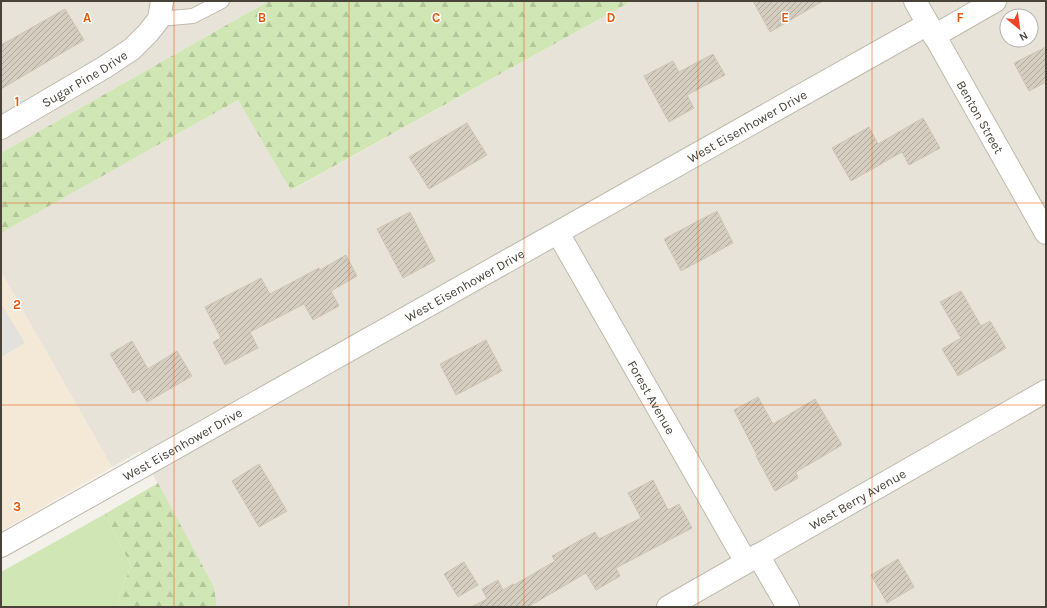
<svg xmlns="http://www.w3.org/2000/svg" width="1047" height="608" font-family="Karla,sans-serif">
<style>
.residential{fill:#e8e3d8;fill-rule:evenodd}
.commercial{fill:#f4e8d6}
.green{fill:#d0e6b5}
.forest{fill:url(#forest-firs)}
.parking{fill:#e3e1de}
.building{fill:url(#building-hatch);stroke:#d0c4b3}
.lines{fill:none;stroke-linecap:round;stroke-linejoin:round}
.service-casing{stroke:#bfb9ad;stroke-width:16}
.minor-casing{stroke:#bfb9ad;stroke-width:24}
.service{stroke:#fff;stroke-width:14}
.minor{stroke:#fff;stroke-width:22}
.grid{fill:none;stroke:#e8590c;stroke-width:1;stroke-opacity:0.55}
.labels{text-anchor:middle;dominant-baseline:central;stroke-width:3;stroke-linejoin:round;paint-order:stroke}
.street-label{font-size:13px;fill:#484238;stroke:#fff}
.grid-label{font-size:13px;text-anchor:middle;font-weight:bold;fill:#e8590c;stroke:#fff;stroke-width:3;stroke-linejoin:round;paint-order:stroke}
</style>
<defs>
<pattern id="forest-firs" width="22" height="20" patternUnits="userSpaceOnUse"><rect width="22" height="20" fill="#d0e6b5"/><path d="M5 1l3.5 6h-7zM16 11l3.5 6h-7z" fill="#b4c69c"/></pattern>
<pattern id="building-hatch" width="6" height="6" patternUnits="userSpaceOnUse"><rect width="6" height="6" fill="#d5cdc0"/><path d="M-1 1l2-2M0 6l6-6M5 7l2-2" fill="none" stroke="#afa89d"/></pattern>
</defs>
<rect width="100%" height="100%" fill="#f4f1ea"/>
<g class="residential">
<path d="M1,1H269L1,153Z"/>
<path d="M632,1H1046V607H217L214,587L140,451L112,467L1,272V233L238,100L292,190ZM1007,16H1031V40H1007Z"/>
</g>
<path class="commercial" d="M1,272L112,467L1,531Z"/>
<path class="green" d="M105,514L131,566L117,602L120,607H1V572Z"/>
<g class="forest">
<path d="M269,1H632L291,190L238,100L1,233V153Z"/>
<path d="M158,483L214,587L217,607H120L117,602L131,566L105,514Z"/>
</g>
<path class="parking" d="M1,304L25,343L1,357Z"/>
<g class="building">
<path d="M753,1H823L770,32Z"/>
<path d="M65,9L84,40L1,89V45Z"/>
<path d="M1046,47V82L1029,91L1014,63Z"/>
<path d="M713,54L725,75L687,95L694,108L669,122L644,76L673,61L679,72Z"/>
<path d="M923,118L940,148L909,165L902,152L851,181L832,148L869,127L878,144Z"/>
<path d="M467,123L487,155L429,189L409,157Z"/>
<path d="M717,211L733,243L681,271L664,239Z"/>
<path d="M410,212L435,261L403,278L377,229Z"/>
<path d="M346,255L357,276L331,291L339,306L313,320L304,304L250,332L258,348L225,365L213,342L221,338L205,307L261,278L270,294L319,268L320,270Z"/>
<path d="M961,291L981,326L990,321L1006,348L958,376L942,349L961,338L940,302Z"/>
<path d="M486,340L502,371L456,395L440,364Z"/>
<path d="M132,341L148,369L177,351L192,376L147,402L139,389L133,393L110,354Z"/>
<path d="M758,397L773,424L815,399L842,445L796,472L798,478L775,491L756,456L757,455L734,410Z"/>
<path d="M259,464L287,511L259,527L232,481Z"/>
<path d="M653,480L668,510L679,504L692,528L616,568L620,576L596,590L586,573L528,607H471L487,599L482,589L498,580L503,590L513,584L514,585L555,561L552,556L595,532L599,539L641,518L628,493Z"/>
<path d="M898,559L914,587L887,603L871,575Z"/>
<path d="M464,562L478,585L458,597L444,574Z"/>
</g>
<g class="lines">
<g class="service-casing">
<path id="service" d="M159,19L193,16L222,1"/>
</g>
<g class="minor-casing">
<g id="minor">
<path id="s1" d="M915,1L1046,233"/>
<path d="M934,36L995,1"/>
<path id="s2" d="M1,128L105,67L132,49L148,33L159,19L162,1"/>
<path id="s3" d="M558,233L746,562"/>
<path id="s4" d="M1,546L928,24"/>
<path d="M758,555L788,607"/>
<path id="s5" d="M668,607L1046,391"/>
</g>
</g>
<use href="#service" class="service"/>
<use href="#minor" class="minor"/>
</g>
<path class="grid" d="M174,1V607M349,1V607M524,1V607M698,1V607M872,1V607M1,203H1046M1,405H1046"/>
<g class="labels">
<g class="street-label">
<text stroke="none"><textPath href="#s2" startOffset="97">Sugar Pine Drive</textPath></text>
<text stroke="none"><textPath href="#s1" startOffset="133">Benton Street</textPath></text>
<text stroke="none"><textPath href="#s4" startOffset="856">West Eisenhower Drive</textPath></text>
<text stroke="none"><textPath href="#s4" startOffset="532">West Eisenhower Drive</textPath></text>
<text stroke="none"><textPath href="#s3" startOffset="189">Forest Avenue</textPath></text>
<text stroke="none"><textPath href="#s4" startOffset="208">West Eisenhower Drive</textPath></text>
<text stroke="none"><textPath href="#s5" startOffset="218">West Berry Avenue</textPath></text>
</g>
</g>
<g class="grid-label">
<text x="87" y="22">A</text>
<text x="262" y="22">B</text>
<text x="436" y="22">C</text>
<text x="611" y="22">D</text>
<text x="785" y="22">E</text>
<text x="960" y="22">F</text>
<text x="17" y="106">1</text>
<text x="17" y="309">2</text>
<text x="17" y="511">3</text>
</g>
<rect width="1047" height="608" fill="none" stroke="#484238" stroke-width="4"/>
<g transform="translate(1019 28) rotate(151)"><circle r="19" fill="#ffffff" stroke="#b6b3af"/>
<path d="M0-3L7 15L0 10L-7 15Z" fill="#ef4326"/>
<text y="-6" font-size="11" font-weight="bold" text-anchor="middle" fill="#484238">N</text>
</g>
</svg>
